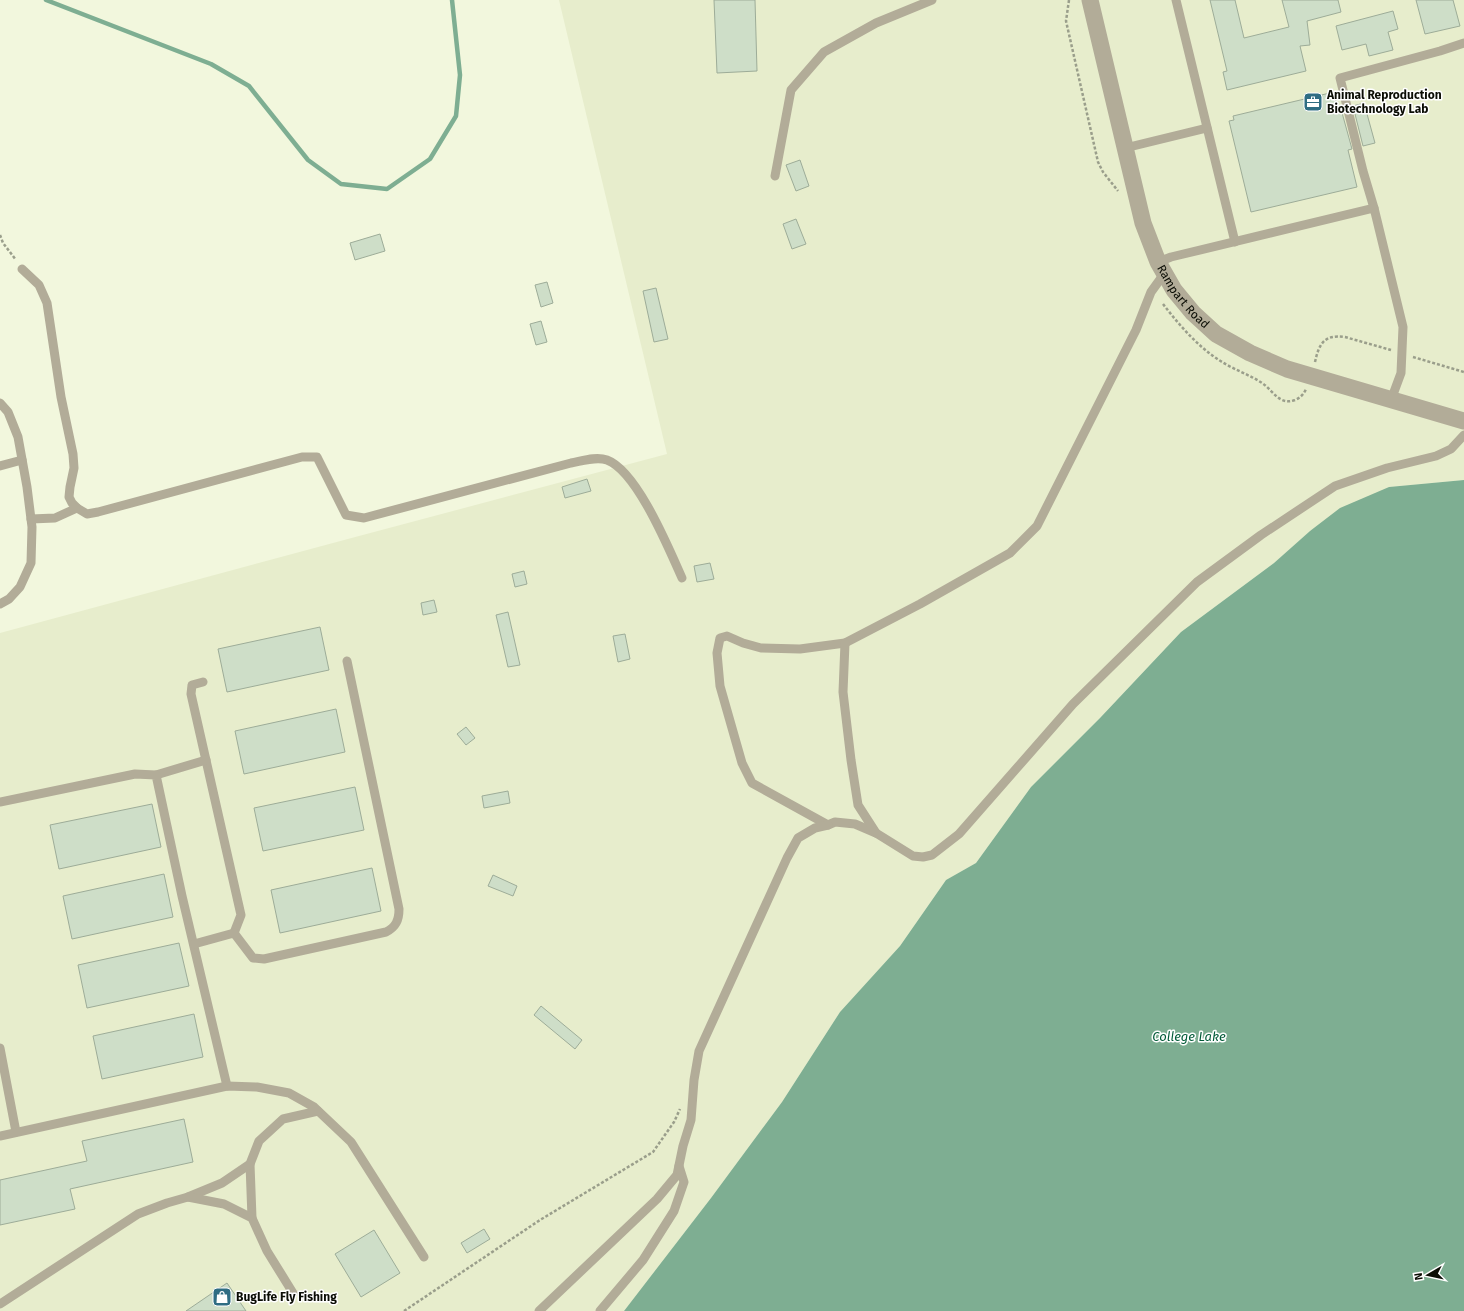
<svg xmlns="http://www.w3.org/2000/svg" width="1464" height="1311" font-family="'Fira Sans',sans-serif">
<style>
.built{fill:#e7edcc}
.water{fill:#7eae92}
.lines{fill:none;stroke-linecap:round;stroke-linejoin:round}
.stream{stroke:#7eae92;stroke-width:4.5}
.building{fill:#cedec8;stroke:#9dac98}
.path{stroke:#9a9e8b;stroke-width:2.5;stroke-dasharray:3 2;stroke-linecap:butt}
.service{stroke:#b2ac98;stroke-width:9}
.minor{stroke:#b2ac98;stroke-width:17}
.labels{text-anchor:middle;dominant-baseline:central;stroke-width:3;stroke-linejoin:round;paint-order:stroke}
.poi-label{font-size:12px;font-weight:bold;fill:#0b0d05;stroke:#fff;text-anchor:start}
.street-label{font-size:12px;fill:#0b0d05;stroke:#fff}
.water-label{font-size:13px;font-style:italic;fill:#015a37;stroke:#fff}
</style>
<rect width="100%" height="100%" fill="#f2f7dd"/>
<path class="built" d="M559,0H1464V480L1389,487L1310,531L1274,563L1181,632L1100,718L1031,787L976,863L946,880L900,946L840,1012L782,1102L711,1198L624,1311H0V633L359,536L667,454Z"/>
<path class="water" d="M1464,480V1311H624L711,1198L782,1102L840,1012L900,946L946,880L976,863L1031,787L1100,718L1181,632L1274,563L1310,531L1340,508L1389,487Z"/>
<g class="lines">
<path class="stream" d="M46,0L211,64L249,86L308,160L341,184L387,189L430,159L456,116L460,75L452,0"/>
</g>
<g class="building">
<path d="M714,0H755L757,71L717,73Z"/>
<path d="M1210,0H1235L1244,38L1289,27L1282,0H1338L1341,12L1307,21L1310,45L1300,46L1306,71L1227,90L1223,72L1227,71Z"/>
<path d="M1416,0H1453L1460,26L1425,34Z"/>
<path d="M1393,11L1398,29L1388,32L1393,50L1369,56L1366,44L1342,50L1336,26Z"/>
<path d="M1334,92L1338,110L1341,109L1352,149L1348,150L1357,187L1251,212L1229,121L1234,120L1233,116Z"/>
<path d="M1364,103L1375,143L1363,146L1353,106Z"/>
<path d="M800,160L809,186L796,191L786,165Z"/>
<path d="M796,219L806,244L792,249L783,224Z"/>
<path d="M380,234L385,251L355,260L350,243Z"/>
<path d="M547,282L553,303L541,307L535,285Z"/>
<path d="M656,288L668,339L654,342L643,291Z"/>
<path d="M541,321L547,342L536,345L530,324Z"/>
<path d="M587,479L591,491L565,498L562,487Z"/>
<path d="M710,563L714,579L697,582L694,566Z"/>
<path d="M524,571L527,584L515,587L512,574Z"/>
<path d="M434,600L437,612L423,615L421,603Z"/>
<path d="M508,612L520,665L508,667L496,615Z"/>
<path d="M320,627L329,670L227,692L218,649Z"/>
<path d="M625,634L630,659L618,662L613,636Z"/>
<path d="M336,709L345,752L244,774L235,731Z"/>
<path d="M466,727L475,738L466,745L457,734Z"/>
<path d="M355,787L364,830L263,851L254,808Z"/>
<path d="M508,791L510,803L484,808L482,796Z"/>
<path d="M152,804L161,847L59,869L50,825Z"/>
<path d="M372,868L381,911L280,933L271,890Z"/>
<path d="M164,874L173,917L72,939L63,896Z"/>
<path d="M493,875L517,886L513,896L488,886Z"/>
<path d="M179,943L189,986L87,1008L78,965Z"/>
<path d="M541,1006L582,1040L575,1049L534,1015Z"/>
<path d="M194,1014L203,1057L102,1079L93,1036Z"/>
<path d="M184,1119L193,1162L70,1189L75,1209L0,1225V1180L87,1161L82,1141Z"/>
<path d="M484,1229L490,1239L467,1253L461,1243Z"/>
<path d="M374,1230L400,1273L361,1297L335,1254Z"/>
<path d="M227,1283L246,1311H186Z"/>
</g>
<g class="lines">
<g class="path">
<path d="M1069,0L1066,21L1098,162L1103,172L1118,191"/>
<path d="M0,235L3,243L16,260"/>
<path d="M1163,304C1180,326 1198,347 1222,362C1235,370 1250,375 1262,383C1273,390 1279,406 1295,400C1300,398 1304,394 1306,389"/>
<path d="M1413,357L1464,372"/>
<path d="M1315,362C1319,344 1324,334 1345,337L1391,350"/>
<path d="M404,1311L540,1220L653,1152L674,1122L680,1109"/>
</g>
<g class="service">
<path d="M1176,0L1235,242"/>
<path d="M1125,148L1207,128"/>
<path d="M775,176L791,90L824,52L876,23L932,0"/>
<path d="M1374,208L1363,171L1340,78L1440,51L1464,43"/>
<path d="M1158,262L1171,257L1374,208L1403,327L1401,373L1391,400"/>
<path d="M22,269L39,285L47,303L61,397L73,454L74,468L70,487L69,497L72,503L77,508"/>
<path d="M1164,274L1151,292L1136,330L1037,526L1010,553L920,604L845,643L800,649L761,648L743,643L727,636L720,638L717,653L720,686L742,763L752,783L828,825L835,822L855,824L876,833L913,856L923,857L932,855L959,834L1073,704L1197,582L1261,535L1335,486L1387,468L1436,456L1451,449L1464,435"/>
<path d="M0,403L8,412L18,437L27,487L32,527L31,563L20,587L9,599L0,604"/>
<path d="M0,466L22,460"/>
<path d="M31,519L55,518L77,508L87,514L98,512L302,457H317L346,515L364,518L571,463C582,461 596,456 607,460C637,471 669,549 682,578"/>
<path d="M845,643L843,692L851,760L858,805L876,833"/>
<path d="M203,682L192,685L191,694L241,915L234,933"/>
<path d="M156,775L206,760"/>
<path d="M0,802L135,774L156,775L182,896L227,1086"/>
<path d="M194,944L234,933L253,958L264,959L386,932C396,927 399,920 399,909L347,661"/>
<path d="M0,1048L16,1132"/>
<path d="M0,1136L227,1086L257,1087L289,1093L314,1107L351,1142L424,1257"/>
<path d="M250,1164L252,1218"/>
<path d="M188,1197L222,1183L250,1164L259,1141L283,1119L318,1111"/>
<path d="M0,1304L138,1214L167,1203L188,1197L224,1204L252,1218L267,1251L293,1293"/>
<path d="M539,1311L657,1199L677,1175L683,1146L691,1120L694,1080L699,1051L787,858L798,838L815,828L828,825"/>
<path d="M600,1311L643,1260L674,1211L684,1182L679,1166"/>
</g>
<path class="minor" id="s1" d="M1090,0L1143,223L1158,262L1174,290L1193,313L1216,334L1250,353L1287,369L1464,421"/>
</g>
<defs>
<g id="office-square" transform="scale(1)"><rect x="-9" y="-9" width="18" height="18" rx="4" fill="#2f6d83" stroke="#fff"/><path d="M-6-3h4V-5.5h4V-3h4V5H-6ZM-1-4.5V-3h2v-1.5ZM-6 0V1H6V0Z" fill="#fff"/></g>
<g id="shop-square" transform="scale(1)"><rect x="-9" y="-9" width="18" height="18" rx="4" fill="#2f6d83" stroke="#fff"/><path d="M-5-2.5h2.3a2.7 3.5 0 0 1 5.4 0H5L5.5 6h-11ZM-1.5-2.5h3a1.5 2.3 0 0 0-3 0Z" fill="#fff"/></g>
</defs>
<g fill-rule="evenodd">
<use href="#office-square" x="1313" y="102"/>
<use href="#shop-square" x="222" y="1297"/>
</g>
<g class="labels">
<g class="poi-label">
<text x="1327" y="95">Animal Reproduction<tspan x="1327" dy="14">Biotechnology Lab</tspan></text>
<text x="236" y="1297">BugLife Fly Fishing</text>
</g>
<g class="street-label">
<text stroke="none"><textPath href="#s1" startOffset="314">Rampart Road</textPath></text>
</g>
<g class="water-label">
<text x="1189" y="1036">College Lake</text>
</g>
</g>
<g transform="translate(1428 1275) rotate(261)" stroke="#ffffff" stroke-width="3" paint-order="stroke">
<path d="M0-3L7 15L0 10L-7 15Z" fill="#0b0d05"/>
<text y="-6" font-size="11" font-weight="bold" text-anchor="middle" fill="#0b0d05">N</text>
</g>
</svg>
